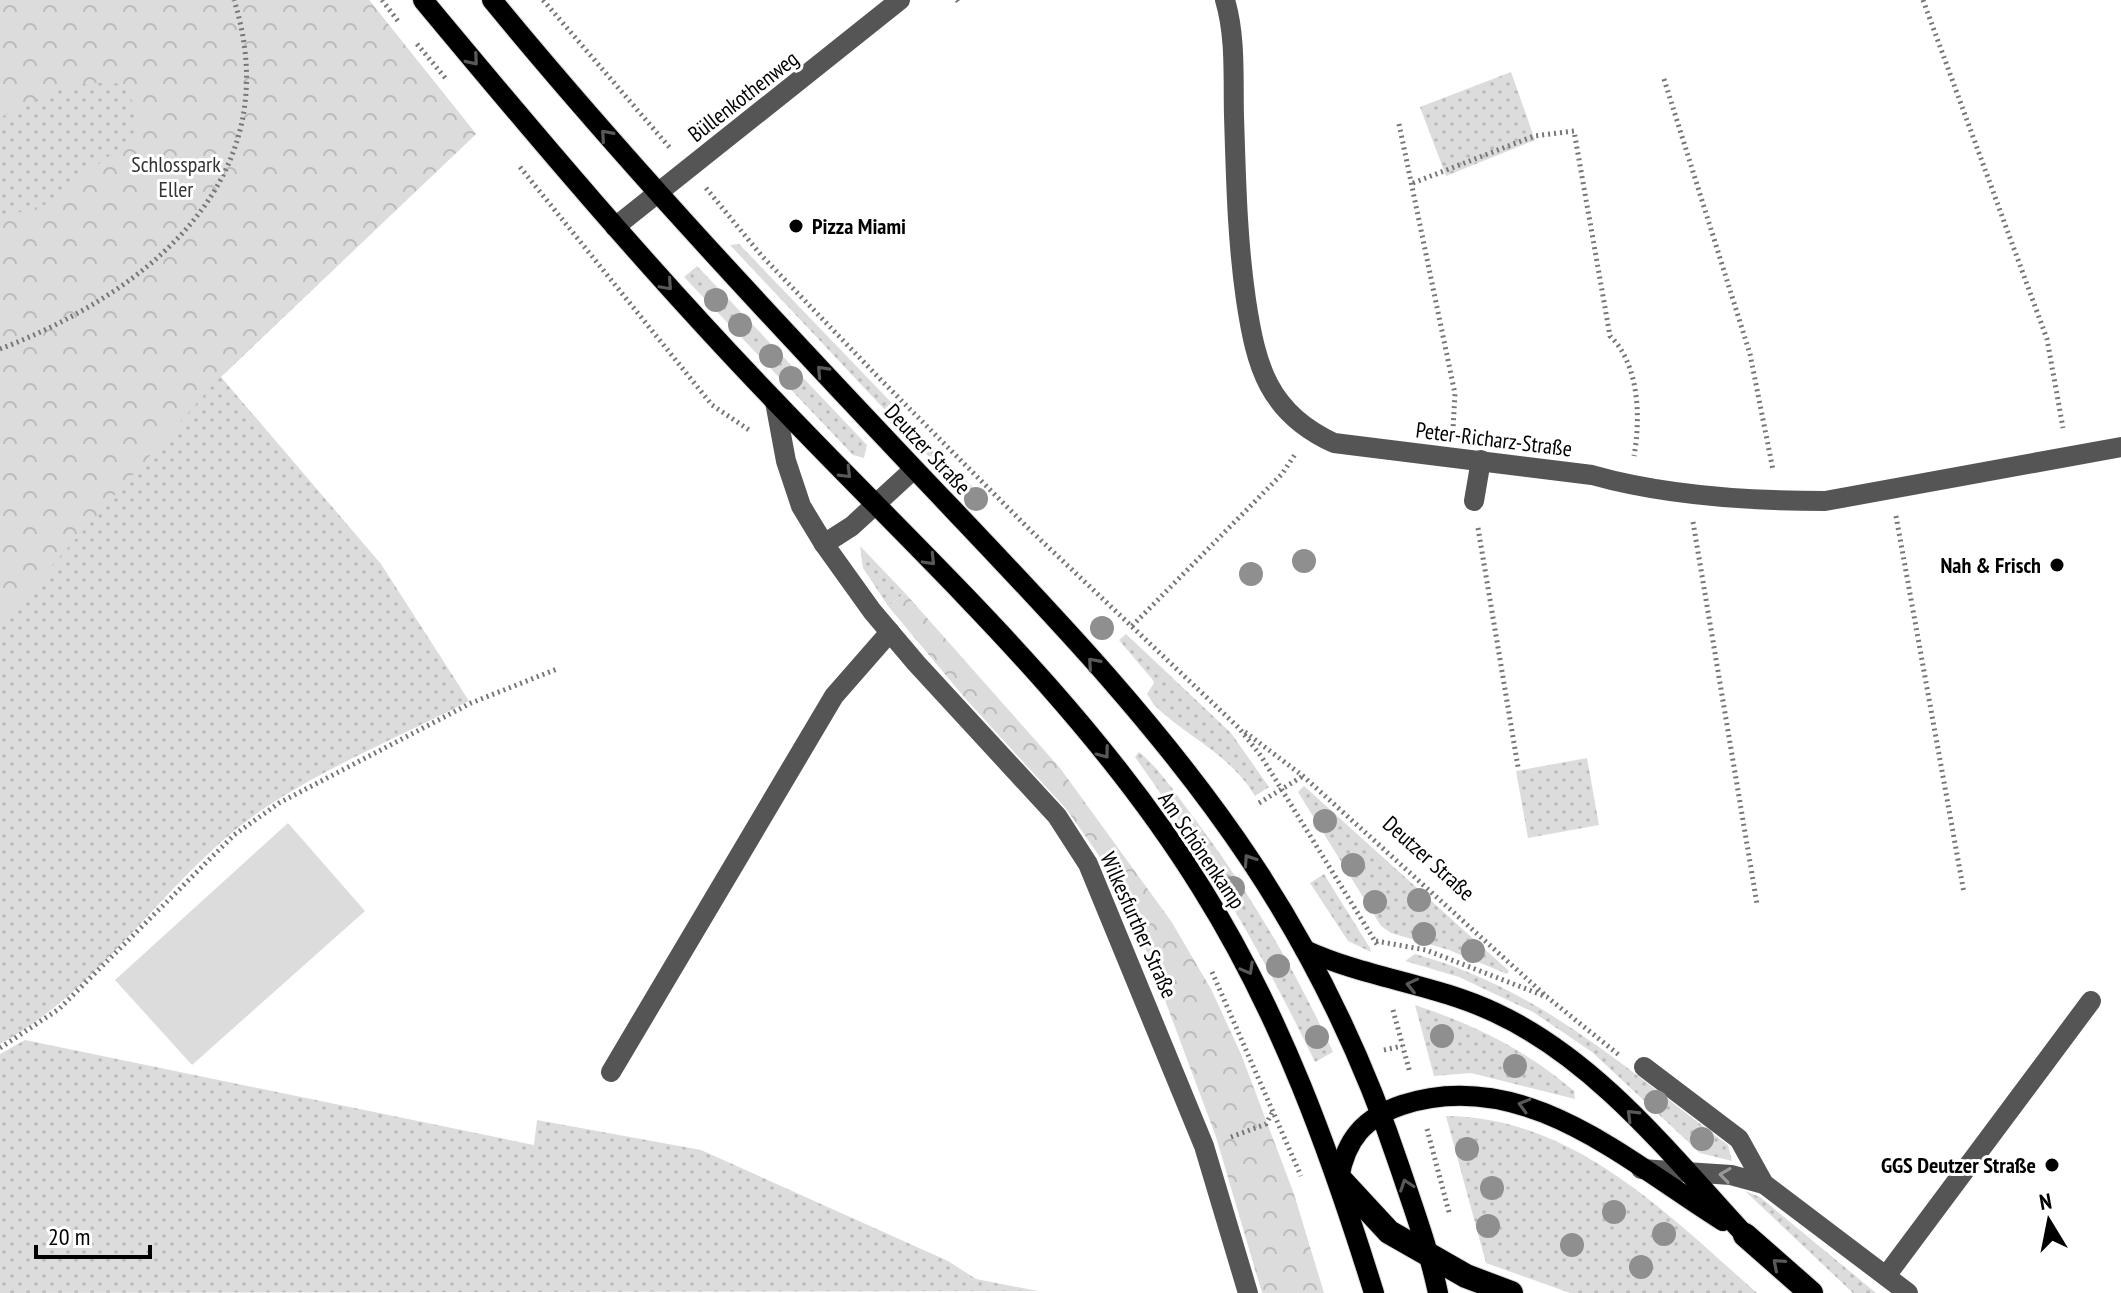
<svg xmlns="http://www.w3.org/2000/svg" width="2121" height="1293" font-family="'PT Sans Narrow',sans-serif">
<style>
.green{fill:url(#green-dots)}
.forest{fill:url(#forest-crowns)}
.pitch{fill:#dcdcdc}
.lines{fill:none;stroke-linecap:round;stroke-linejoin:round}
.major-casing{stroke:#dbdbdb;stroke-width:22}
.highway-casing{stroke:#dbdbdb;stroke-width:26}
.path{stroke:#777;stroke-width:5;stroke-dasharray:2 4;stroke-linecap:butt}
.minor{stroke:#555;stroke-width:20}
.major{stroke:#000;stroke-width:20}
.highway{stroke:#000;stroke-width:24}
.tree{fill:#8f8f8f}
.oneway{stroke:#595959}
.oneway2{stroke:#999}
.poi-dot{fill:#000;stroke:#fff;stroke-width:3}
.labels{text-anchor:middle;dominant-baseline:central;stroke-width:6;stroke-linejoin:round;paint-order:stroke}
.street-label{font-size:22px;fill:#000;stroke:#fff}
.park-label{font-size:22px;fill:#333;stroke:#fff}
.poi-label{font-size:22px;font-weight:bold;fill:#000;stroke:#fff;text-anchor:end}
</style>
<defs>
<pattern id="green-dots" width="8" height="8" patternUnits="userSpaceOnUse" patternTransform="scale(2)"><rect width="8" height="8" fill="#dcdcdc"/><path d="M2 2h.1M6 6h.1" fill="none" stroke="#bbb" stroke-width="1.8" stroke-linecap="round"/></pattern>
<pattern id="forest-crowns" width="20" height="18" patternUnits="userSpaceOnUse" patternTransform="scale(2)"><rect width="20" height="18" fill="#dcdcdc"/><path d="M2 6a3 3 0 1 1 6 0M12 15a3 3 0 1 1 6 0" fill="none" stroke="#bbb"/></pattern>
</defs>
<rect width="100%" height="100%" fill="#fff"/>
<g class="green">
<path d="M0,0H369L476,134L221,377L381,564L469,701C394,740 298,778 234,831C153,898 93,994 0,1044Z"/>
<path d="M1511,72L1535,140L1446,176L1420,107Z"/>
<path d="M739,244L985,500L977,508L730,245Z"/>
<path d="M697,266L867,445L864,458L853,455L684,277Z"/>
<path d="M860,546L905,593L888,606L863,568Z"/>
<path d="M1126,634L1231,733L1269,787L1255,796C1230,754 1188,738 1154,705L1147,694L1154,683L1152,679L1119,640Z"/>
<path d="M1139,752C1159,768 1175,793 1191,814C1247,888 1294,967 1333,1052L1315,1062C1263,954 1205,854 1135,757Z"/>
<path d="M1587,758L1599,825L1528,838L1516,771Z"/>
<path d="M1304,786L1509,971L1507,974L1449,950L1391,933L1381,926L1298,792Z"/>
<path d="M1324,874L1370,948L1371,952L1348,941L1310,883Z"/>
<path d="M1415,954C1541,989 1626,1069 1728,1145L1732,1161L1700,1153L1592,1052L1533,1012L1459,977L1405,961Z"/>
<path d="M1415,1005C1473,1024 1528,1051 1574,1091L1575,1099L1471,1073L1434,1076Z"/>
<path d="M25,1040L534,1145L537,1120L701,1150L948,1261L976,1279L1038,1291L0,1293V1054Z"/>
<path d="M1446,1116C1574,1117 1667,1214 1757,1293H1570L1486,1263Z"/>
<path d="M1745,1191L1760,1197L1876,1293H1853Z"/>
</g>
<g class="forest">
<path d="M0,0H369L476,134L220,377L0,624V218L47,204L130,140L141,116L122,84C74,78 41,95 0,118Z"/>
<path d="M905,593L1060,768L1171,921L1211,989L1241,1054L1294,1194L1324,1293H1262L1216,1137L1147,952L1114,877L1067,810L964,697L888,606Z"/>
</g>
<path class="pitch" d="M288,823L365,911L192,1065L115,980Z"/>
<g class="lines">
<g class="major-casing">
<g id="major">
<path d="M423,0C536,136 650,271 773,399C922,556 1087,703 1202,889C1281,1015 1330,1152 1374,1293"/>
<path d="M492,0C618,153 753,298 889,442C1015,576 1150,709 1251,861C1315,957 1364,1060 1400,1168C1414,1210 1429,1250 1438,1293"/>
<path d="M1305,950C1366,978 1435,984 1496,1013C1597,1060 1671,1155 1745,1235"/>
<path d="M1339,1178C1346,1139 1364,1118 1402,1105C1523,1065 1627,1161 1723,1221"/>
</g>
</g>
<g class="highway-casing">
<g id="highway">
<path d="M1339,1178L1389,1232L1466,1276L1511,1293"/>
<path d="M1745,1235L1811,1293"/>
</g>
</g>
<g class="path">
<path d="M382,0L398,21"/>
<path d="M543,0L670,148"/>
<path d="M957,0L960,4"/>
<path d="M1923,0L2047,339L2063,428"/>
<path d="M417,44L447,80"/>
<path d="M1664,79L1750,354L1773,470"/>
<path d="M1399,124L1455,394L1453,429"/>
<path d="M520,167L712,405L752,432"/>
<path d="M1413,183L1534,136L1574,131L1610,336C1639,364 1641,417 1634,456"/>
<path d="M706,188L761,255L881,380L1029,529L1239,728L1261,756L1378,946"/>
<path d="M0,349C149,292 290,178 234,0"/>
<path d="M1896,516L1964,893"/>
<path d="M1693,522L1757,904"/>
<path d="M1478,528L1518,767"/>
<path d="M1132,626L1282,474L1296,453"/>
<path d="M1245,732L1303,776L1547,997"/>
<path d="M1259,803L1303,776"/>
<path d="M1376,941L1426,950L1547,997L1619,1055"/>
<path d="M1212,972L1301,1176"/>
<path d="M1393,1010L1410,1073"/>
<path d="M0,1048L59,1009L234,835L279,803L471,703L557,669"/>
<path d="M1384,1050L1402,1046"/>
<path d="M1427,1129L1450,1216"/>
<path d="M1231,1137L1266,1124L1272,1113"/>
</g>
<g class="minor">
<path d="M1225,0C1236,37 1233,78 1234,116C1236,178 1237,238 1246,300C1256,366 1268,413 1334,443L1592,475C1666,496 1748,501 1825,501L2121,447"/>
<path d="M615,227L900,0"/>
<path d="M775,402L786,461L801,506L824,544L872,611L916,663L1057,816L1088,864L1204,1146L1248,1293"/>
<path d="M1474,501L1481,460"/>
<path d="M824,544L852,526L914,469"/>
<path d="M1644,1067L1739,1139L1764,1184L1908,1293"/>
<path d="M611,1072L834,696L890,632"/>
<path d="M1641,1169L1731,1175L1764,1184"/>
<path d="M1886,1276L2091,1001"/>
</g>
<use href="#major" class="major"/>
<use href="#highway" class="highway"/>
</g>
<g class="tree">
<circle cx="716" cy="300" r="12"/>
<circle cx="740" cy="325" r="12"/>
<circle cx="771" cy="356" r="12"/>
<circle cx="791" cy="378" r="12"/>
<circle cx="976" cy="499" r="12"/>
<circle cx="1304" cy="561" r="12"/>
<circle cx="1251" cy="574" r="12"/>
<circle cx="1102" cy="628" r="12"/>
<circle cx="1325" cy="821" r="12"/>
<circle cx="1353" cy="865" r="12"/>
<circle cx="1233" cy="888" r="12"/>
<circle cx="1419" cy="900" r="12"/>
<circle cx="1375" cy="902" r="12"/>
<circle cx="1424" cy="934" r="12"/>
<circle cx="1473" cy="951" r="12"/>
<circle cx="1278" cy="966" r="12"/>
<circle cx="1442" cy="1036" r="12"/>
<circle cx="1317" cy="1037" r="12"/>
<circle cx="1515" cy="1066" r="12"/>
<circle cx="1656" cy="1102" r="12"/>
<circle cx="1702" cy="1139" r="12"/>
<circle cx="1467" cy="1149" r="12"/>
<circle cx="1492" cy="1188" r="12"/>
<circle cx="1614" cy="1212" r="12"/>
<circle cx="1488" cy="1226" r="12"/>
<circle cx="1664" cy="1234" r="12"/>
<circle cx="1572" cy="1245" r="12"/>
<circle cx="1641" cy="1267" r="12"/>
</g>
<defs><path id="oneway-chevron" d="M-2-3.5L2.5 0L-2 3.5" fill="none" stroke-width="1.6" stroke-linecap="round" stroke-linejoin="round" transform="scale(2)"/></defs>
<g class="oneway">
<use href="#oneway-chevron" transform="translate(473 60) rotate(50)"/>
<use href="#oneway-chevron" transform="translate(606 135) rotate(-131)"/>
<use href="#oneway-chevron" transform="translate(667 285) rotate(48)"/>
<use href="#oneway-chevron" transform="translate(822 371) rotate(-133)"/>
<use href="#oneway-chevron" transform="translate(846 473) rotate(45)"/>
<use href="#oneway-chevron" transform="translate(930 560) rotate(46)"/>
<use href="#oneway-chevron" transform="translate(1093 663) rotate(-131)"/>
<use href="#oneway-chevron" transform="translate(1104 753) rotate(53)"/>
<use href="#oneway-chevron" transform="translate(1249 860) rotate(-124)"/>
<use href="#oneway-chevron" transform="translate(1248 969) rotate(61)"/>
<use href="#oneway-chevron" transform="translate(1412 985) rotate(-167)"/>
<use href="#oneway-chevron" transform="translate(1524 1105) rotate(-164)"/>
<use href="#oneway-chevron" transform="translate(1632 1115) rotate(-135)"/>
<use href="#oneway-chevron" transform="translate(1406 1185) rotate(-109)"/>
<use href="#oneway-chevron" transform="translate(1778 1264) rotate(-139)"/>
</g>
<use class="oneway2" href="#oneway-chevron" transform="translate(1725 1175) rotate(-172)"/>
<g class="poi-dot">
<circle cx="796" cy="226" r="8"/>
<circle cx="2057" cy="565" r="8"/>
<circle cx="2052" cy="1165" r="8"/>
</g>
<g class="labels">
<g class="street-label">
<text transform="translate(743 96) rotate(-38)">Büllenkothenweg</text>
<text transform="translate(1494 439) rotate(7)">Peter-Richarz-Straße</text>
<text transform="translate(928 449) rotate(47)">Deutzer Straße</text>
<text transform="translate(1202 850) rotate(56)">Am Schönenkamp</text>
<text transform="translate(1429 858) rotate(42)">Deutzer Straße</text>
<text transform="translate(1139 925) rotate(66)">Wilkesfurther Straße</text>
</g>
<g class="park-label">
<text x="176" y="164">Schlosspark<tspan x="176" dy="25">Eller</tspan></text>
</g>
<g class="poi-label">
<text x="812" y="226" text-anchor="start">Pizza Miami</text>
<text x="2041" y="565">Nah &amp; Frisch</text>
<text x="2036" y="1165">GGS Deutzer Straße</text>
</g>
</g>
<g transform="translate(2049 1221) rotate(350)" stroke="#ffffff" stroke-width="6" paint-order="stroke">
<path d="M0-6L14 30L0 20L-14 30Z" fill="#000000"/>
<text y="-12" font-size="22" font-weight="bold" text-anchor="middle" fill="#000000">N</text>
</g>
<path d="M36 1245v12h114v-12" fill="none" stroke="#000000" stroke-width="4"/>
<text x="48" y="1245" font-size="24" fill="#000000" stroke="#ffffff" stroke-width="6" paint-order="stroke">20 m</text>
</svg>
